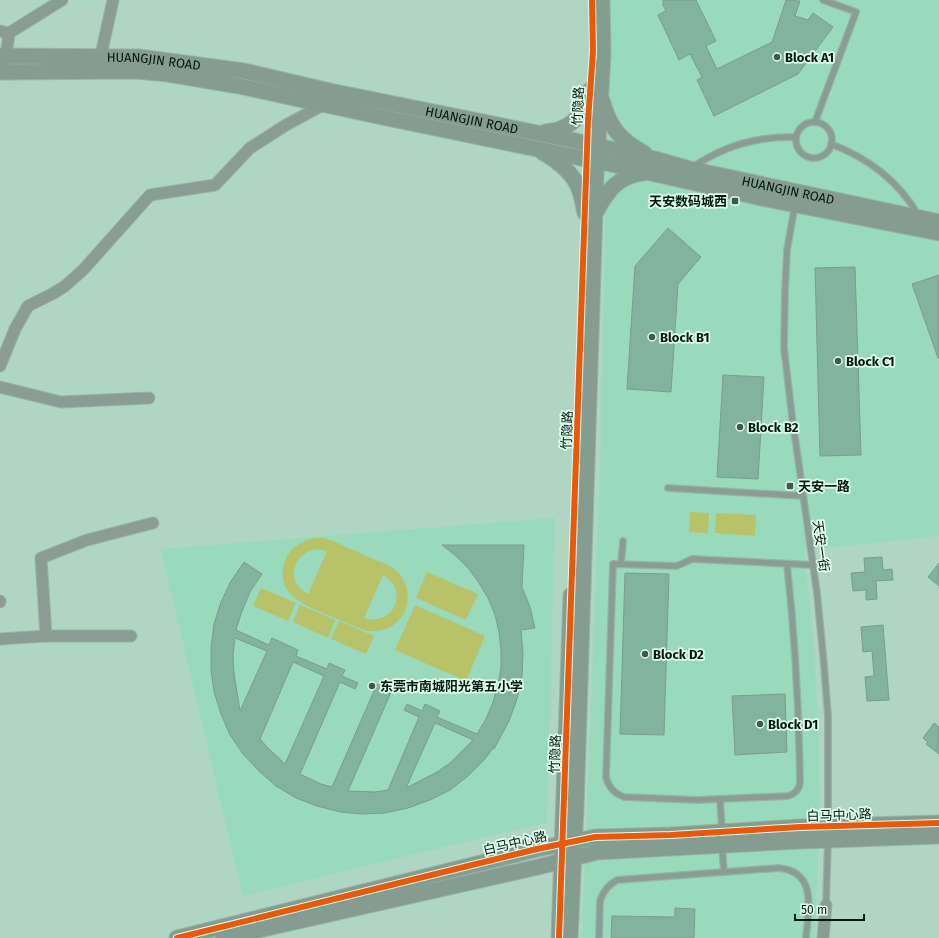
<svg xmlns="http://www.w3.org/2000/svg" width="939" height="938" font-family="'Fira Sans','Noto Sans SC',sans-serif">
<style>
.built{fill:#99dabc}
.green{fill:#b7c269;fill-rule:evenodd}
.building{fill:#81b39f;stroke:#7c9c8e;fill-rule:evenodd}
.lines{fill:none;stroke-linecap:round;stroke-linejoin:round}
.lane-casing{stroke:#96b4a6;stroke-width:8}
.street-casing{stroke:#96b4a6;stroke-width:13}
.secondary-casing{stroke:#96b4a6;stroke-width:17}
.lane{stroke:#8a9d94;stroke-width:5.5}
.street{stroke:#8a9d94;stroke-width:11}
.secondary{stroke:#859c91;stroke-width:15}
.cycleway-casing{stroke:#e1fdef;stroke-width:8}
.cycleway{stroke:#e8590c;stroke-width:6}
.poi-dot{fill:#3d5b4d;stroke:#e1fdef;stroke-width:1.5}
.labels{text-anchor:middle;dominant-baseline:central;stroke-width:3.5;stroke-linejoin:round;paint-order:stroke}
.poi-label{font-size:13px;font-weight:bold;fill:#00190d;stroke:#e1fdef;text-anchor:start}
.street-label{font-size:13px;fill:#00190d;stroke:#e1fdef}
</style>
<rect width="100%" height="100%" fill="#aed6c3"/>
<g class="built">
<path d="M609,0H939V536L804,550L813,636L818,722L820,809L815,938H582L601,443Z"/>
<path d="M555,518L547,822L243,896L161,549Z"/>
</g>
<g class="green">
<path d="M690,512L709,513L708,533L689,532Z"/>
<path d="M716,513L756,515L755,536L715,533Z"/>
<path d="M315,538H323L331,540C344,546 358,552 371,558C378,561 387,564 393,568C408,578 412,600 403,615C394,628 382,632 368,631C355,627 343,621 330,616C307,606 273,595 285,561C290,547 301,541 315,538ZM316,549L327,551L308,594C285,582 292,554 316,549ZM383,575C410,590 394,627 364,618Z"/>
<path d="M427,572L478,594L466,620L416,598Z"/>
<path d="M261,588L296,603L288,621L253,606Z"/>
<path d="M300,605L335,620L328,638L293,622Z"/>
<path d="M415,605L485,636L466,681L395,650Z"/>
<path d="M339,621L374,636L366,654L331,639Z"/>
</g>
<g class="building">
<path d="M663,0H696L716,41L706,46L717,69L772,42L786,0L800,1L795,16L808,20L813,13L833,27L798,74L714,116L697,80L702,77L690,54L679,60L658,15L666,11L663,5Z"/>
<path d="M668,228L701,257L678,284L671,392L627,389L635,266Z"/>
<path d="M855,267L861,455L820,456L815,268Z"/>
<path d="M939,275V358H938L912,284Z"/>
<path d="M723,375L764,377L758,479L717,477Z"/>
<path d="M442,545H524L522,587L530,607L535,628L521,630L523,653L522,676L517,699L509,721L494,749L493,748L485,759L468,776L450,790L430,800L408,808L385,813L362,814L340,812L317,806L296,798L276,786L259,771L243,754L230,735L221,714L214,692L211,670V647L214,624L221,602L231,581L244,562L262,574L250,592L242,611L236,630L269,645L272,638L298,650L296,656L327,669L329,663L345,670L342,676L358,683L355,689L340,682L300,774L321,784L332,787L377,684L392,690L348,791L375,792L388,790L419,717L404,710L407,704L422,711L425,704L440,711L437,717L477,734L486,719L493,702L498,685L501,668V650L499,632L495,615L488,598L479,583L469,569L456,556ZM235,638L267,651L240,711L234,673L233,655ZM293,662L324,676L285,764L268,748L260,739ZM435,723L473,740L450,763L437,772L406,788Z"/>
<path d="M882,557L883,570L892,569L893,580L876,581L877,599L866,600V590L853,591L851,573L865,572L864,558Z"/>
<path d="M939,563V586L928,577Z"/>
<path d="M625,573L669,574L664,735L620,734Z"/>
<path d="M883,625L889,700L867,701L865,677L874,676L872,651L863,652L861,627Z"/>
<path d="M785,694L787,752L735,755L732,696Z"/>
<path d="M934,723L939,727V754L926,744L928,742L923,738Z"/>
<path d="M675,908L695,909L694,938H611L612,916L675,917Z"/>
</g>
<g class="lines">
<g class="lane-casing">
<g id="lane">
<path d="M815,122L856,12L823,0"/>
<circle cx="814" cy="140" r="18"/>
<path d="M831,144C868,158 898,180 918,215"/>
<path d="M693,167C725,145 758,136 796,137"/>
<path d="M795,205L787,250L785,291L784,348L792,416L817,593L824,665L828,716V825"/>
<path d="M668,488L803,496"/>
<path d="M621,564L623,541"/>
<path d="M787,564C795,637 799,710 800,783C799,790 795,794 788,796L697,800L624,797C614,793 609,788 606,777L613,564L677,566L692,559L813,565"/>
<path d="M720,799L722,830"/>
<path d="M722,847L724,872"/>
<path d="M826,905L828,840"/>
<path d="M599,938L600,901C603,891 608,885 617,880L779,868C818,872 808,910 806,938"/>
</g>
</g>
<g class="street-casing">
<g id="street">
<path d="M0,31L9,33L62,0"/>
<path d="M99,64L113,0"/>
<path d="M4,72L9,33"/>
<path d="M0,366L15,329L28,306L54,293L65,286L83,270L150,195L215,185L250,148L286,125L325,104"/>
<path d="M0,387L61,402L149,398"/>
<path d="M0,601V602"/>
<path d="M46,636L41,558L87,540L153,523"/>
<path d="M0,639L46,636H131"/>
<path d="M823,938L826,905"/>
</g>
</g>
<g class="secondary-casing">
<g id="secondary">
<path id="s1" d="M0,56L139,57L244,71L330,91L567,139L655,159L690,169L939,222"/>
<path d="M0,72L136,71L168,74L239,86L382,117L615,165L766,199L939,233"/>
<path d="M602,100C610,128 619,139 644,153"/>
<path d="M545,132C550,131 556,131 560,129C578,123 585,107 590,90"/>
<path d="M542,152C556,160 573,172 579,189C582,196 583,205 585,213"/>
<path d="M596,212C607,191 619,175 644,173"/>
<path d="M177,938L537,849L595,837L671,835L800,827L939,823"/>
<path d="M223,938L538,867L597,852L801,841L939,836"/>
<path d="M559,938L571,595"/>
<path d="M570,938L576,807L596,177L603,55L602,0"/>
</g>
</g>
<use href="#lane" class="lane"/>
<use href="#street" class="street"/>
<use href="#secondary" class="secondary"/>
<g class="cycleway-casing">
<g id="cycleway">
<path d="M177,938L537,849L595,837L671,835L800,827L939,823"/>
<path d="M559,938L588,121L593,52L592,0"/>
</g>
</g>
<use href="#cycleway" class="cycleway"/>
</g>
<g class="poi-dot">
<circle cx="777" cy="57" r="4"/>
<rect x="731" y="197" width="8" height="8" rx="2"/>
<circle cx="652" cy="337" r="4"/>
<circle cx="838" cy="361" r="4"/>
<circle cx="740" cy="427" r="4"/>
<rect x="786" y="482" width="8" height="8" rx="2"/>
<circle cx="645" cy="654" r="4"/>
<circle cx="372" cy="686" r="4"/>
<circle cx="760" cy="724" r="4"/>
</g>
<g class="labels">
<g class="poi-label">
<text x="785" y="57">Block A1</text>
<text x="727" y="201" text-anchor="end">天安数码城西</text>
<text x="660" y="337">Block B1</text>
<text x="846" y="361">Block C1</text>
<text x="748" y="427">Block B2</text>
<text x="798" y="486">天安一路</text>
<text x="653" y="654">Block D2</text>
<text x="380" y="686">东莞市南城阳光第五小学</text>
<text x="768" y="724">Block D1</text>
</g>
<g class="street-label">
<text stroke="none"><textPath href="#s1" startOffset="154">HUANGJIN ROAD</textPath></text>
<text transform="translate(578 106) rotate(-87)">竹隐路</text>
<text stroke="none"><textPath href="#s1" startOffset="478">HUANGJIN ROAD</textPath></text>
<text stroke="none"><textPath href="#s1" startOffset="802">HUANGJIN ROAD</textPath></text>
<text transform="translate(567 430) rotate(-88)">竹隐路</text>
<text transform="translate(821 546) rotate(82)">天安一街</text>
<text transform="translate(555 754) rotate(-88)">竹隐路</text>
<text transform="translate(839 815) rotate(-2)">白马中心路</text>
<text transform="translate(515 843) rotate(-13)">白马中心路</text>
</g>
</g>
<path d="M795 914v6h69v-6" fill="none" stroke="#00190d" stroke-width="2"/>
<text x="801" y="914" font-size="12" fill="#00190d" stroke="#e1fdef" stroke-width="3" paint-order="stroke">50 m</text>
</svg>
